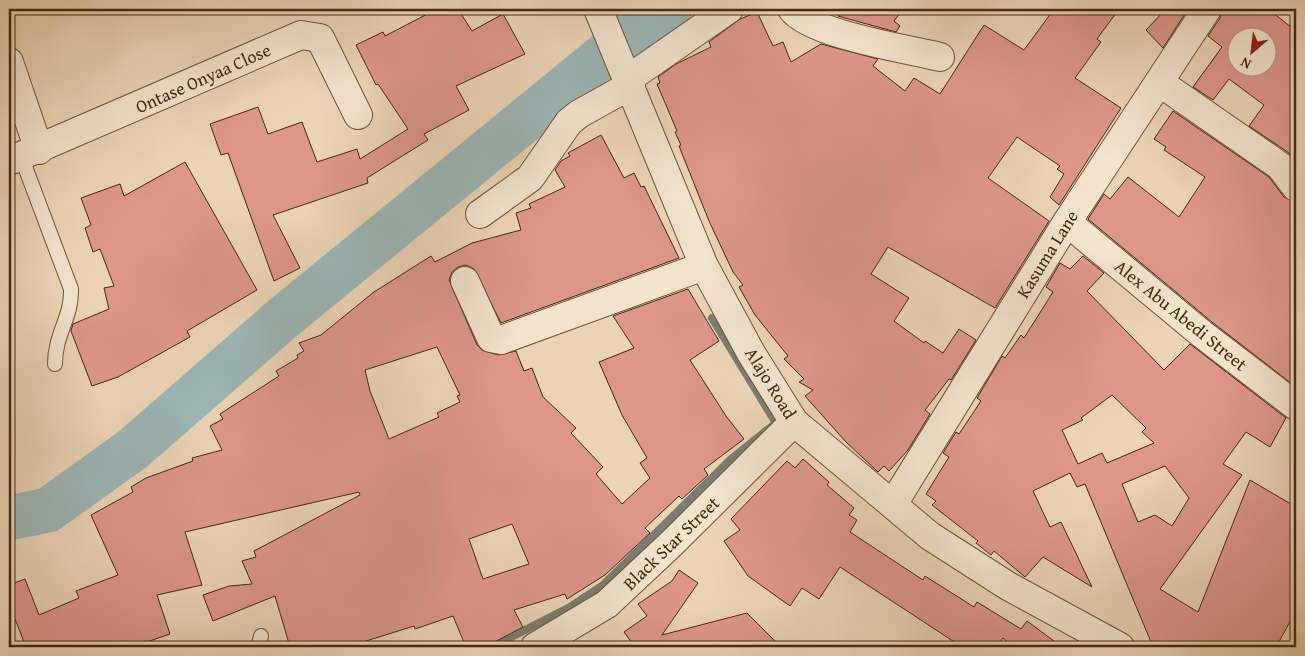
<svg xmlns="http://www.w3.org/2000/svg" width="1305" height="656" font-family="'Gentium Book Plus',serif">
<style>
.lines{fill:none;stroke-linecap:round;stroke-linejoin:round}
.stream{stroke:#797e74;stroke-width:8}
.river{stroke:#9bb6b7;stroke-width:45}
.building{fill:#de968b;stroke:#462b0f;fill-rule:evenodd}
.service-casing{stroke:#6f5538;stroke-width:16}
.minor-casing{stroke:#6f5538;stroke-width:30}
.tertiary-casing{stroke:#6f5538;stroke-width:30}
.service{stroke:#f2e3cf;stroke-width:14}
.minor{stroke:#f2e3cf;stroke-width:28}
.tertiary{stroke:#f2e3cf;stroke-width:28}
.labels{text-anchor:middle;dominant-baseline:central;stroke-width:4.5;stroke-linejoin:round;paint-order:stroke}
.street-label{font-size:18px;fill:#462b0f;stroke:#f2e3cf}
</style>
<rect width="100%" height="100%" fill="#ebd4b5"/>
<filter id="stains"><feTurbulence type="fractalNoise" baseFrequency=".004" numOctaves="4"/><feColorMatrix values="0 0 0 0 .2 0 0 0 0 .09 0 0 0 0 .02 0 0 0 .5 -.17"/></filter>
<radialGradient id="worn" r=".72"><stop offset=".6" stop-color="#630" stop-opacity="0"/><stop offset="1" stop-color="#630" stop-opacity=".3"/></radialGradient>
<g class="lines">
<path class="stream" d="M492,647L570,607L603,585L731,459L776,423L712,318"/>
<path class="river" d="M9,518L48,510L133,449L283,318L644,23L670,9"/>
</g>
<g class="building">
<path d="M437,9H458L472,31L503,14L525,54L456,86L469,110L424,134L428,140L367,178L368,183L273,215L300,268L274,281L228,153L221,155L210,124L258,107L268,134L302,122L317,162L357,149L360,159L408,129L378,84L376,85L356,45L383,32L385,36Z"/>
<path d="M843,9H903L894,21L900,26L896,32L838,16Z"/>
<path d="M1054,9H1119L1097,39L1101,42L1075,78L1121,108L1059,205L1050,197L1064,174L1057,169L1060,166L1017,137L988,178L1049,221L995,308L888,247L871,274L909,298L894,321L924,343L925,341L943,353L959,329L976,340L951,380L949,379L925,410L930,414L908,450L889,471L884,466L878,472L846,442L805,396L813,390L799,382L804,379L784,359L788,356L755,315L739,287L743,285L733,272L709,221L679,146L681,145L675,132L677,131L657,84L660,83L658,77L676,64L711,47L709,42L740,19L757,12L773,46L783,42L791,62L821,44L878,59L873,66L905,91L914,78L940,94L984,25L1024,50Z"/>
<path d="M1166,9H1188L1163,48L1146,30Z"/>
<path d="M1222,9H1268L1296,31V162L1289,153L1249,126L1264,105L1229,79L1213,100L1193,87L1222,47L1208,36L1220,18ZM1238,38H1268V68H1238Z"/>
<path d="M1173,111L1269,177L1284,197L1296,202V387L1212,322L1088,219L1104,194L1110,199L1128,177L1179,217L1205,177L1164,150L1166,147L1154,139Z"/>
<path d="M601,135L624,178L634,173L641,187L644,186L679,258L501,323L474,269L466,265L458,267L452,272L449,280L477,345L482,350L498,355L516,351L524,371L532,368L543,397L576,428L571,433L603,467L596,474L622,504L650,478L640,463L647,458L622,415L599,362L634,348L613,316L688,289L719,341L690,360L726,416L744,439L704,469L708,475L682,499L679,496L645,528L650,533L605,575L567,599L565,594L514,610L523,627L485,647H466L453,616L415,629L414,626L347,647H290L275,596L213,621L203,595L229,586L252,584L242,561L256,557L254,551L360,495L359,492L185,532L202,585L157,595L170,634L132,647H26L15,619L9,621V585L25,579L39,615L79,598L76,591L118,575L91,515L133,492L131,487L146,478L193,461L192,458L222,450L210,426L223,419L220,414L279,376L276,371L298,358L297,355L304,351L299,343L321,335L374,292L431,256L435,262L472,243L521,230L516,213L531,208L529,204L565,187L555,170L561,161L570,156L568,153ZM437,347L460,395L457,396L460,402L437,413L439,417L389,439L370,391L365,370ZM512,524L529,564L483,579L469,539Z"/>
<path d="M185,162L257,290L187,331L190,337L118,377L92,386L71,331L73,324L109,309L104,288L114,286L100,249L93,252L85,228L91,225L81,198L120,184L124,196Z"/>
<path d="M1083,256L1104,273L1087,291L1164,370L1190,344L1286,418L1270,447L1246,432L1223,464L1242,475L1160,589L1198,612L1250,480L1296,507V611L1276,647H1161L1151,642L1085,484L1077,487L1070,473L1033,491L1050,527L1061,522L1092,587L1043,557L1025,577L994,551L991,555L976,543L978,541L932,505L936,501L926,494L949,457L943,453L956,432L959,434L981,401L977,398L1002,356L1005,358L1021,335L1024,338L1053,292L1046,287L1060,263L1070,269ZM1112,395L1146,428L1142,432L1154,443L1107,463L1102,453L1078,464L1062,430L1083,420L1081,418ZM1165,466L1189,498L1172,526L1155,515L1138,522L1122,484Z"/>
<path d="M803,459L829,482L827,485L854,508L849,515L857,520L850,532L923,580L925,576L974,607L977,602L1021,629L1027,621L1062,647H1008L1010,644L1003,638L997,647H962L840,567L819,599L802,588L790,606L748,576L724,541L740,530L731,519L787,461L795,468Z"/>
<path d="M679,570L698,583L662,635L747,613L781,647H635L624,632L647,616L638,604L672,581Z"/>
</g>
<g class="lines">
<g class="service-casing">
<g id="service">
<path d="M21,156L71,289C72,318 55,333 55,364"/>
<path d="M258,647L261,636"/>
</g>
</g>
<g class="minor-casing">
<g id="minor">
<path d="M792,9C810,34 908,49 940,57"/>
<path d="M9,62L39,150"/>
<path d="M628,79L729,9"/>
<path d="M1159,82L1280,166L1296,187"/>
<path d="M9,161L301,35L320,38L358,115"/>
<path d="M480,214L530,178L569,122L579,114L631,85"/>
<path d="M1067,222L1202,334L1296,406"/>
<path d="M465,281L491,338L501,340L704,266"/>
<path d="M893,504L1067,222L1207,9"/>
<path d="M535,647L607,604L671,544L794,422"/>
</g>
</g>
<g class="tertiary-casing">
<path id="tertiary" d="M598,9L704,266L751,353L794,422L930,536L1008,586L1120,647"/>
</g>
<use href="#service" class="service"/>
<use href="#minor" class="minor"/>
<use href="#tertiary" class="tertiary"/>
</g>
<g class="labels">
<g class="street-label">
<text transform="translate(203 78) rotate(-24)">Ontase Onyaa Close</text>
<text transform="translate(1047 254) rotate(-58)">Kasuma Lane</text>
<text transform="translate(1181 315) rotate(39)">Alex Abu Abedi Street</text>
<text transform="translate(771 383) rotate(58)">Alajo Road</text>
<text transform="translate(671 543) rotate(-44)">Black Star Street</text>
</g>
</g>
<rect width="1305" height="656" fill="none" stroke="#ebd4b5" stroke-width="30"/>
<rect x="10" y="10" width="1285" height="636" fill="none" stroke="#462b0f" stroke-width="2.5"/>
<rect x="15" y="15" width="1275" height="626" fill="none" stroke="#462b0f"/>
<g transform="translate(1252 52) rotate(208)"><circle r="24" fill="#f2e3cf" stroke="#ad9982"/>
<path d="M0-4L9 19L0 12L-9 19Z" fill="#8f2418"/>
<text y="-8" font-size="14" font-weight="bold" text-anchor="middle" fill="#462b0f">N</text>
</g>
<rect width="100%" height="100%" filter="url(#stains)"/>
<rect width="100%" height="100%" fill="url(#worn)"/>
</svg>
